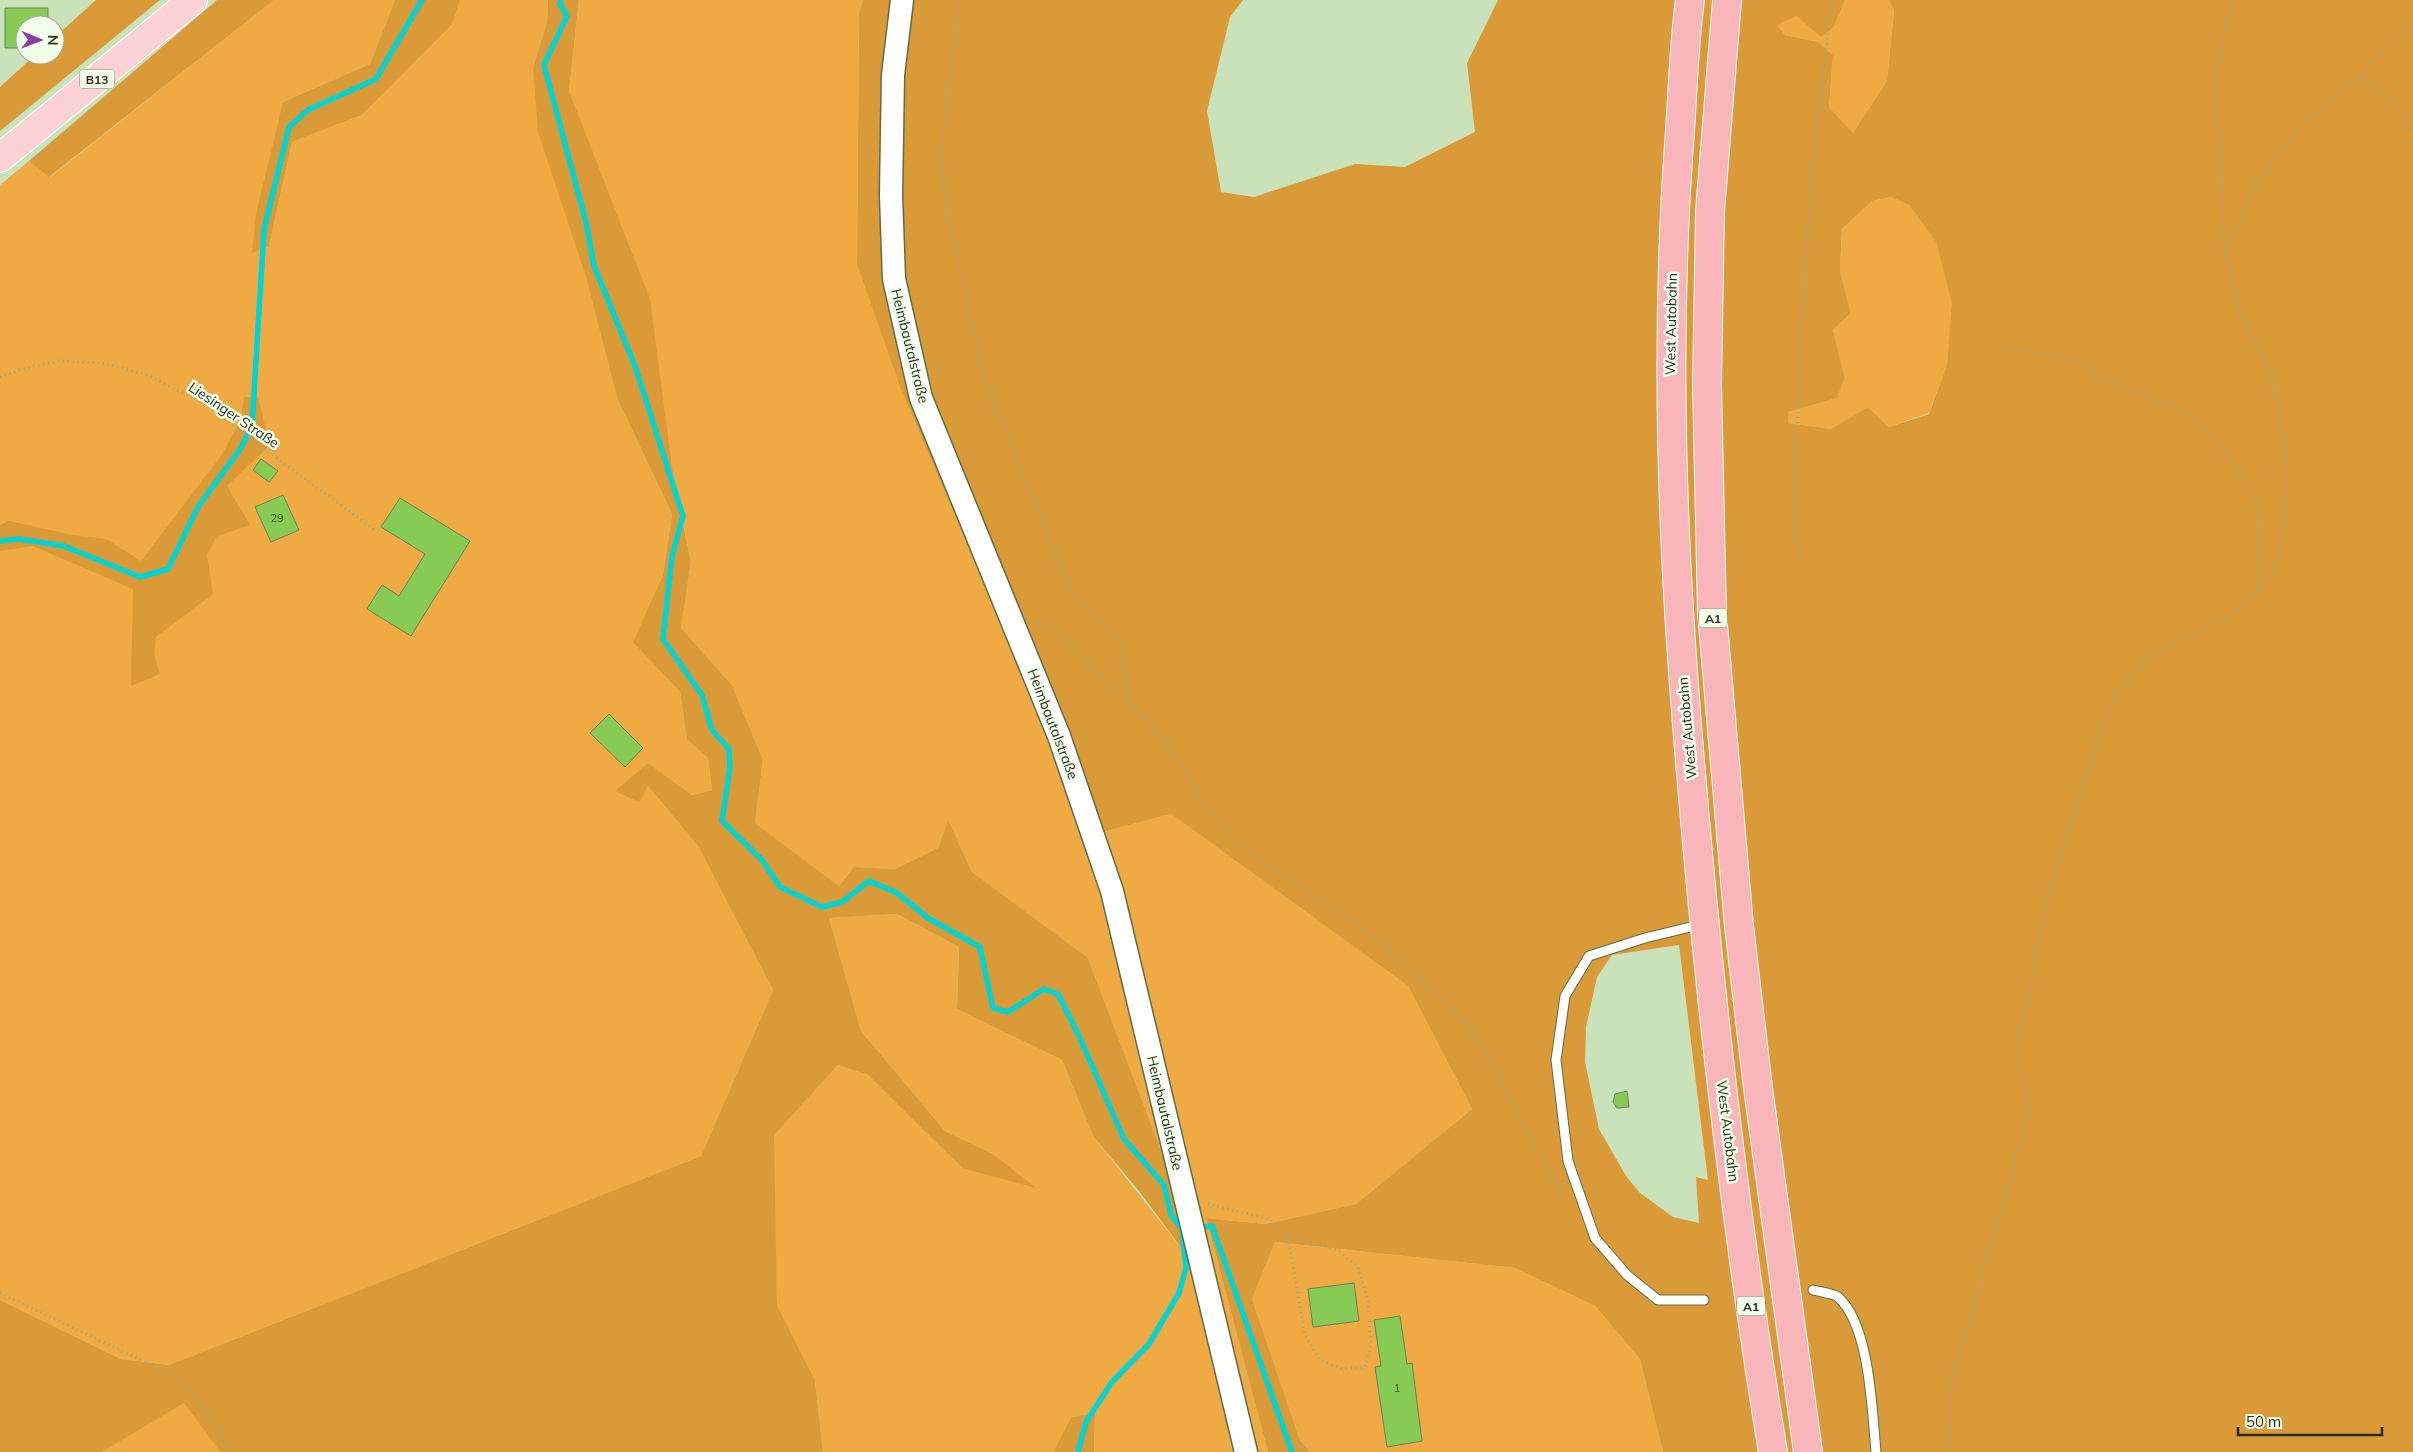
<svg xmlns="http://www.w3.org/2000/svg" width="2413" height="1452" font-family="Mulish,sans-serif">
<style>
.green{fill:#efaa44}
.forest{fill:#da9a37;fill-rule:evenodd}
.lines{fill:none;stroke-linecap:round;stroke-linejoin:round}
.stream{stroke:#00d3d2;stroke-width:5.5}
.building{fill:#87cb54;stroke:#6a815c}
.service-casing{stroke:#596f4b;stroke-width:11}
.tertiary-casing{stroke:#596f4b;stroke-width:25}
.primary-casing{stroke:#fff;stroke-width:30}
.motorway-casing{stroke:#fff;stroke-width:30}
.path{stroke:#96aa8a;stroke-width:3;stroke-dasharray:1 4;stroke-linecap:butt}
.service{stroke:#fff;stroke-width:9}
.tertiary{stroke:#fff;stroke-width:22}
.primary{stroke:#fbd3d6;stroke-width:28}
.motorway{stroke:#f8b5ba;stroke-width:28}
.labels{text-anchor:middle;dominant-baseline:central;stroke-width:5;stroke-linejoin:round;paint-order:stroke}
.number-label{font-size:11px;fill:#3d552c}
.shield{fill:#f2ffea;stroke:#626d5b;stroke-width:1}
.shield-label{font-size:12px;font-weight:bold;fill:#242e1e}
.street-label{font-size:14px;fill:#242e1e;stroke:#f2ffea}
</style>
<rect width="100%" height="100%" fill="#c9e2ba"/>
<g class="green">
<path d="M274,0H395L370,64L283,102L269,246L292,142L362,115L451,24L460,0H548L547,22L533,68L617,398L672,514L663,575L634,642L680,692L687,738L708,758L712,790L692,795L648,763V786L698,846L773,990L701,1156L169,1365L121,1359L0,1300V185L29,161L50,177Z"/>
<path d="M579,0H863L859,13L857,264L1018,663L1084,837L1171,814L1408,986L1472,1109L1356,1204L1265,1224L1206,1218L1268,1452H1094L1095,1413L1071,1417L1053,1452H823L815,1380L777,1305L773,1135L838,1065L868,1075L962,1168L993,1154L945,1131L861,1031L829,918L897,914L959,947L957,1009L1062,1060L1093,1136L1182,1249L1176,1190L1088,958L972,872L948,821L938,848L895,869L854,867L839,886L755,823L763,760L732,685L681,628L691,562L673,475L569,91Z"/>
<path d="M1845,0H1889L1894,9L1887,81L1853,133L1829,107L1833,55L1818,42L1785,35L1776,25L1797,16L1834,27Z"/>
<path d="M1891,197L1909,205L1936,242L1953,303L1947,364L1929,413L1889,427L1868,407L1831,429L1788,423V412L1837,398L1845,378L1833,330L1851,313L1840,271L1842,229L1872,201Z"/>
<path d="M1275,1242L1515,1268L1595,1306L1640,1359L1663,1452H1310L1300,1440L1252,1299Z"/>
<path d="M184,1402L220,1452H102Z"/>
</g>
<g class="forest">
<path d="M96,0H160L0,131V87L35,55H55V37Z"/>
<path d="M217,0H274L49,177L29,161Z"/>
<path d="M395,0H460L452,24L362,115L292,142L269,246L252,253L256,214L283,102L370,64Z"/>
<path d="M548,0H579L569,91L650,299L673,475L691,562L681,628L732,685L763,760L755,823L839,886L854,867L895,869L938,848L948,820L972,872L1088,958L1176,1190L1183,1250L1138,1190L1093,1136L1062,1060L957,1009L959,947L897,914L829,918L861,1031L945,1131L993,1154L1036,1188L962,1168L868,1075L838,1065L774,1135L777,1305L815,1380L823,1452H220L184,1403L102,1452H0V1300L121,1359L169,1365L701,1156L773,990L698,846L648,786L639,802L615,791L648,763L692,795L712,790L708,758L687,739L680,692L633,642L663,575L672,514L617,398L586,277L538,132L533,68L547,22Z"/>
<path d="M863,0H1243L1230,17L1207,111L1221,192L1254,197L1355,164L1405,167L1475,132L1467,63L1498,0H1845L1834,27L1821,37L1797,16L1777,25L1785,35L1818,42L1833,55L1829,107L1853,133L1887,81L1894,10L1889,0H2413V1452H1663L1640,1359L1595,1306L1515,1268L1275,1242L1252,1299L1300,1440L1310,1452H1268L1206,1218L1265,1224L1356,1204L1472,1109L1408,986L1171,814L1084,837L1018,663L901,389L857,264L859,13ZM1891,197L1909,205L1936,242L1952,303L1947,364L1929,414L1889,427L1868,407L1831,429L1788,423V412L1837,398L1845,378L1833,330L1851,313L1840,271L1842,229L1872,201ZM1679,945L1708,1180L1696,1177L1699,1223L1673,1217L1640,1193L1626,1176L1599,1129L1585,1062L1586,1027L1597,977L1612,955Z"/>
<path d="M244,397H258L270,445L227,486L250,525L217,536L207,555L213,594L156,637L154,654L160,674L131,686L133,589L33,546L0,551V525L9,521L73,535L106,539L141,561L221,456L241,419Z"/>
<path d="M1095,1413L1094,1452H1053L1071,1417Z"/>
</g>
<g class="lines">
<g class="stream">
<path d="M561,0L560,4L567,16L544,65L586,222L594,266L635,366L683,516L672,556L663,639L702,695L712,730L729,749L730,767L722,821L762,860L780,887L822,907L842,902L869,881L897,893L928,918L980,947L993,1008L1008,1012L1044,989L1058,994L1079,1036L1124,1139L1164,1185L1171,1215L1182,1229L1186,1268L1179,1293L1149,1344L1112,1382L1086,1422L1078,1452"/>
<path d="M0,541L19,539L64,546L140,577L168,569L198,507L241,448L252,426L264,230L289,127L308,110L376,79L422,0"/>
<path d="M1197,1228L1212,1226L1292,1452"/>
</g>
</g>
<g class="building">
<path d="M5,8H48V25H25V48H5Z"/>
<path d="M261,459L278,471L269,482L253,470Z"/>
<path d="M283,495L299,530L271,542L255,507Z"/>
<path d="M400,498L470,541L411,636L367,609L382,585L399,596L425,554L381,527Z"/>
<path d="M609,714L643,748L625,767L590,733Z"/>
<path d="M1627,1091L1629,1107L1617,1108L1613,1102L1615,1094Z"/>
<path d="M1354,1283L1359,1321L1313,1327L1308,1289Z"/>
<path d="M1400,1316L1407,1364L1412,1363L1422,1441L1387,1447L1375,1367L1381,1366L1374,1320Z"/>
</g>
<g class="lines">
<g class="service-casing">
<g id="service">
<path d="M1703,924L1645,938L1589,956L1565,996L1556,1060L1568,1161L1595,1238L1627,1275L1658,1300H1704"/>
<path d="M1813,1290C1820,1292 1833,1293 1838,1297C1870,1325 1872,1411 1876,1452"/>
</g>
</g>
<g class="tertiary-casing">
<path id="tertiary" d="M902,0L893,75L891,195L894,279L921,398L1059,736L1112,891L1246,1452"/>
</g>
<g class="primary-casing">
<path id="primary" d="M0,158L193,0"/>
</g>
<g class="motorway-casing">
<g id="motorway">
<path d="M1690,0C1684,43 1683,88 1680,131C1664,341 1672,551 1690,761C1709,992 1735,1223 1773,1452"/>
<path d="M1727,0L1710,211L1707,385L1712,613L1739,926L1758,1088L1808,1452"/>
</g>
</g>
<g class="path">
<path d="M960,0L940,159L950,223L982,367L1020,468L1070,587L1122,645L1128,700"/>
<path d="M2359,78C2383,92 2405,104 2413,132"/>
<path d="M2226,249L2261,176L2308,118L2359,78L2396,39L2413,26"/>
<path d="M2005,346L2060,356L2078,362L2100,377L2186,413L2203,426L2246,478L2258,506L2261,539L2257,593"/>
<path d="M0,377L19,370L58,361L102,363L145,374L201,402L379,533"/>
<path d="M1798,563C1792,375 1809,187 1832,0"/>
<path d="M1034,621L1050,626L1128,701L1167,743L1206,806L1238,844L1366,931L1445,1001L1474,1034L1501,1077L1520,1118L1565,1201H1568"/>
<path d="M1208,1204L1269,1219L1288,1237L1305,1335L1320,1360L1343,1369L1365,1367L1371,1344L1368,1301L1358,1267L1337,1250L1288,1237"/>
<path d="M0,1293L166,1372L189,1387L228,1446L227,1452"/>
<path d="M1947,1452L1949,1446L1952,1385L2014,1162L2028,1122L2026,1089L2017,1069L2016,1051L2054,874L2108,708L2129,679L2153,654L2229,616L2256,593L2276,563L2285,525L2286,459L2275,381L2239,311L2225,250L2215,74L2232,0"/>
</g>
<use href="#service" class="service"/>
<use href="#tertiary" class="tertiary"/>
<use href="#primary" class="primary"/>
<use href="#motorway" class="motorway"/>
</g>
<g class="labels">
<g class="number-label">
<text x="277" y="518">29</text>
<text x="1397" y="1388">1</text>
</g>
<g class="shield">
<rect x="79.5" y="69.5" width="35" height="19" rx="4"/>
<rect x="1699" y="608.5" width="28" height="19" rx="4"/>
<rect x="1737" y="1296.5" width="28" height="19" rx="4"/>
</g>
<g class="shield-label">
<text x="97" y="79">B13</text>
<text x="1713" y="618">A1</text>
<text x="1751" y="1306">A1</text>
</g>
<g class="street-label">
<text transform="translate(1671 324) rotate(-89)">West Autobahn</text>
<text transform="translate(910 346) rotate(76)">Heimbautalstraße</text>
<text transform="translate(234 415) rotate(34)">Liesinger Straße</text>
<text transform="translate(1053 724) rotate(69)">Heimbautalstraße</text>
<text transform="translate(1687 728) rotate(-95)">West Autobahn</text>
<text transform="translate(1165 1113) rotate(77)">Heimbautalstraße</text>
<text transform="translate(1728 1131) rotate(83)">West Autobahn</text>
</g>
</g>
<g transform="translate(40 40) rotate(91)"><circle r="24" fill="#f2ffea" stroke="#a0ab98"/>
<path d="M0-4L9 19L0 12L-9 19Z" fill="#8a3cac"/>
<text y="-8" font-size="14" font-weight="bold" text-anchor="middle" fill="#242e1e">N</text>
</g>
<path d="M2238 1427v8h144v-8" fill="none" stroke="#242e1e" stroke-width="2.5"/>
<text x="2246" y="1427" font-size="15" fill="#242e1e" stroke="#f2ffea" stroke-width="4" paint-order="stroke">50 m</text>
</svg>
